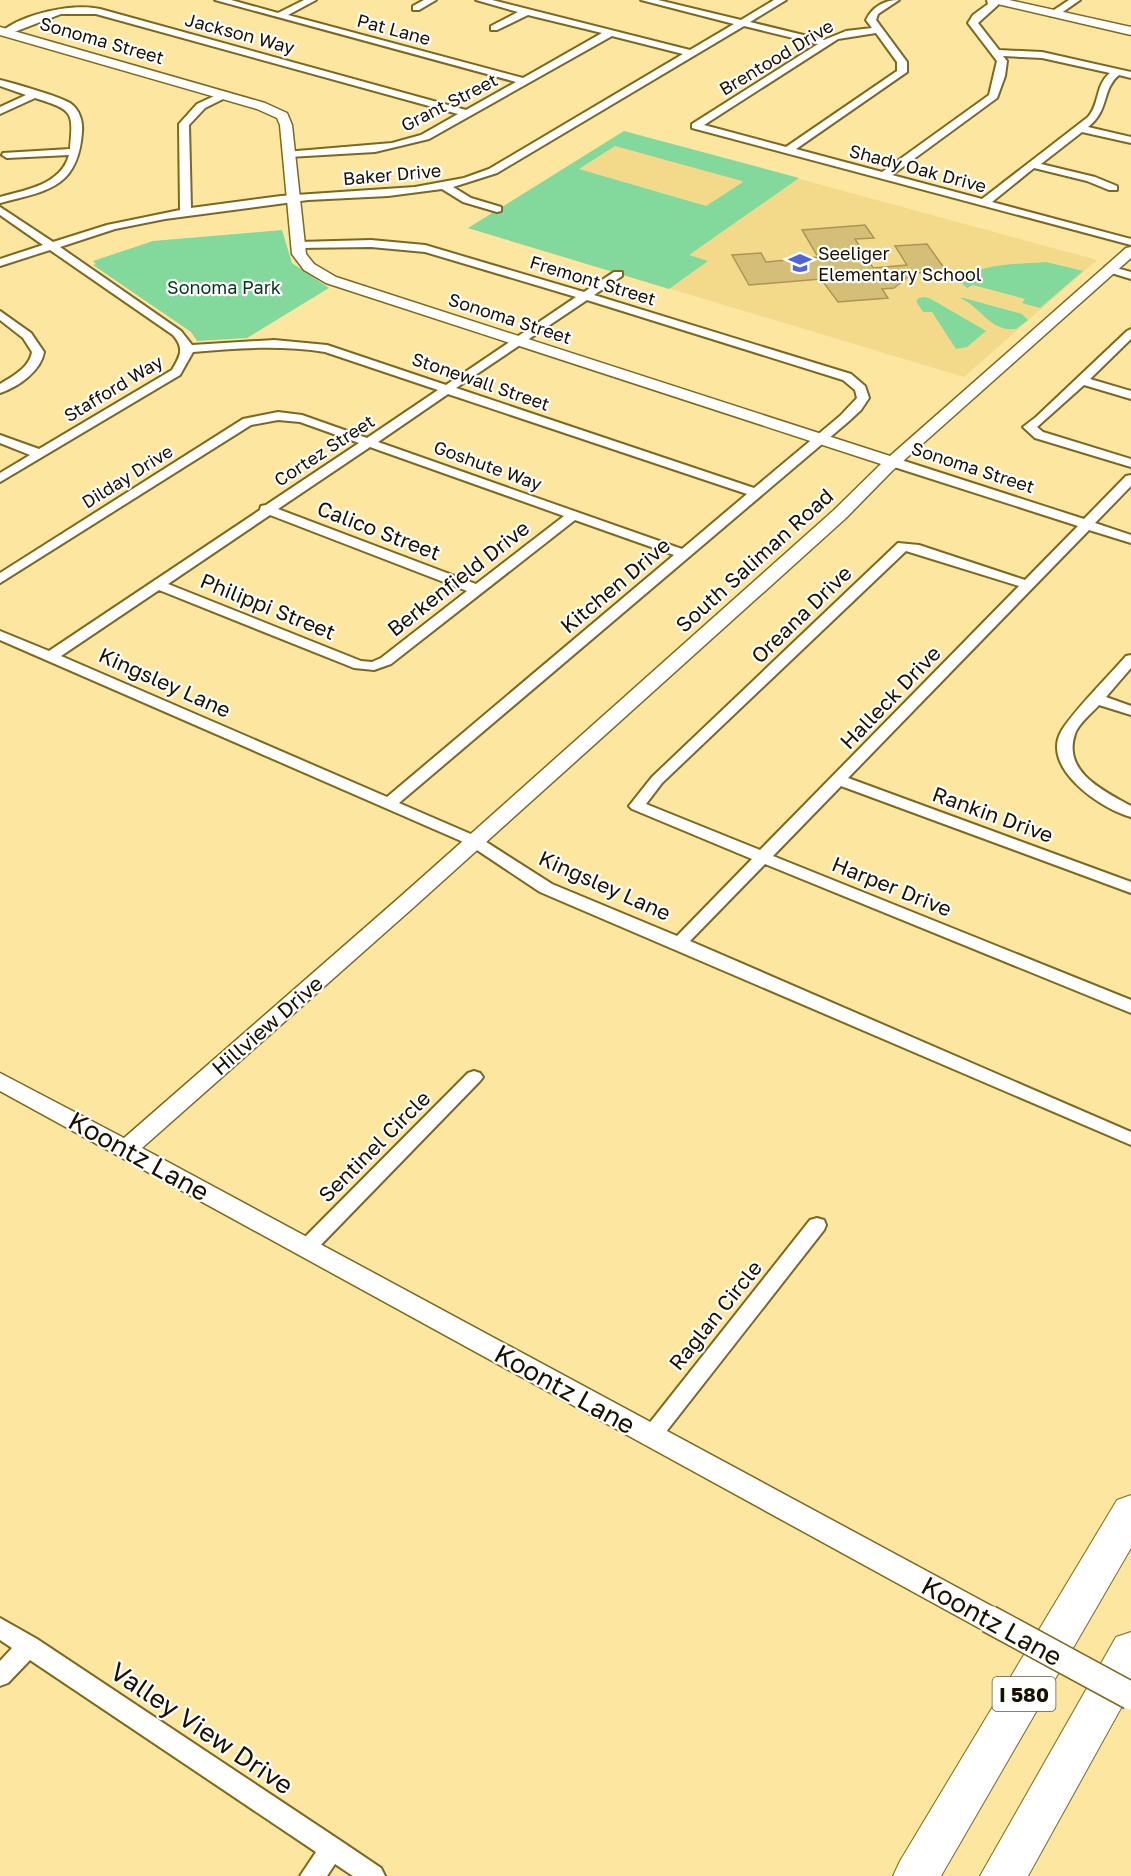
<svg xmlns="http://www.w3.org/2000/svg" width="1131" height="1876" font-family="'Golos Text',sans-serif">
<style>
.built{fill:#f3da8a}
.green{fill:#82d99b;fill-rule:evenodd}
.building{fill:#d4be78;stroke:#ac9651;stroke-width:1.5}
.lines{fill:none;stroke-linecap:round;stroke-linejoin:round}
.minor-casing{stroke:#7d681f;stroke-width:4}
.tertiary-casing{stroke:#7d681f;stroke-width:3}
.motorway-casing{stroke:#7d681f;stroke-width:2}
.minor{fill:#fff;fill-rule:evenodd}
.tertiary{fill:#fff;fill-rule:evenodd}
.motorway{fill:#fff;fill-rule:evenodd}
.tertiary-bridge-casing{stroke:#7d681f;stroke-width:30;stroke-linecap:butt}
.tertiary-bridge{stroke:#fff;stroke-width:27}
.labels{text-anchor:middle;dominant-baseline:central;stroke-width:4.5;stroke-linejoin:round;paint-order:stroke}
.far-street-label{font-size:18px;fill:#191000;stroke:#fff}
.far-poi-label{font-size:18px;fill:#191000;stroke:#fff;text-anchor:start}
.far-park-label{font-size:18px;fill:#023819;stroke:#fff}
.shield{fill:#fff;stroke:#5e584c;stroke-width:1.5}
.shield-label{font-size:20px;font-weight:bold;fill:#191000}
.street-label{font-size:21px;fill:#191000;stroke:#fff}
.near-street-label{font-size:26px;fill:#191000;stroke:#fff}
</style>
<rect width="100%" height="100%" fill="#fde69f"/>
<path class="built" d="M624,131L1097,260L964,377L468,228Z"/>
<g class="green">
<path d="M624,131L799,178L689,255L708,261L669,289L468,228ZM615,146L742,181L743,182L706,206L579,169Z"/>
<path d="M282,230L292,263L329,288L247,338L197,341L191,332L93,265L96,264L93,261L153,241Z"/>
<path d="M1046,262L1083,271L1040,308L1022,303L1025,299L973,285L967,288L962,283C967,263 1027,264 1046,262Z"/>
<path d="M925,297L931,299L986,331L967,347L956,349L932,312H923L916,301L919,298Z"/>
<path d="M960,298H964L1022,314L1028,320L1016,329C990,332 981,307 960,298Z"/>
</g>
<path class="building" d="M865,225L874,238L855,239L873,268L907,265L895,246L927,244L947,272L913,273L894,288L882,289L888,298L838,302L821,279L749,285L732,255L761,253L766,262L818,257L802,230Z"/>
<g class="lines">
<g class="minor-casing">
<g id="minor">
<path d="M215,0H231L278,13L304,0H316L288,15L523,78L602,33L528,15L497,30H491V26L518,12L476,0H492L690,50L734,24L641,0H658L741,20L774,0H786L750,22L824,40L846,31L872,28L866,20C872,7 884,0 899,0L878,14L876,20L907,62V72L796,149L882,172L989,95L997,61L968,23L973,15L988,4L987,0H997L998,5L978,23L999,50L1042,52L1131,72V78L1119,75C1101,90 1110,110 1088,127L1131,137V143L1082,132L1041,164L1095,177L1117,186V190H1109L1087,181L1034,168L992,202L1131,239V245L692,128V124L818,44L744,26L497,173L453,187L471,198L501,207V211L497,212L463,202L442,189L388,196L308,200L165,219L115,229L60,247L181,331L192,345L274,340L327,345L446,385L576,297L425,252L371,247L299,248L293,245L299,242L371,240L425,245L584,292L614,272H622V276L594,295L851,374L865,386L869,398L861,410L848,422L399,803L480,838L552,884L677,936L752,859L632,809L629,806L652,777L898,543L919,545L1025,580L1078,526L888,465L887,462L888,459H898L1084,519L1126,476L1131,475V486L1095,523L1131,535V543L1089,530L848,778L1131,882V893L841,786L773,856L1131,1000V1013L765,864L690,941L1131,1132V1145L540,892L468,844L0,640V631L49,651L260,510L261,506L266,505L359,443L300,422L278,420L251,425L0,583V573L243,419L278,412L302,415L367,438L438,390L325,352C281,345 237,348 193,352L180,375L0,482V473L30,455L0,443V435L39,449L172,370C180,356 185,349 173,335L50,250L0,266V259L43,245L0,215V207L53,242L107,225L180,210L179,124L197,104L223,92L227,93V97L205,108L189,125L191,208L281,196L415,187L464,178L489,169L683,54L612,36L429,139L375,152L289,157L284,154L285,152L392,143L421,135L458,114L96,14H61L9,34L1,32C23,14 72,3 100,9L466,110L516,82ZM876,33L897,62V71L786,147L704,125L838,39ZM1003,56L1042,58L1110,73C1095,85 1100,104 1088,117L982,199L892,175L997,98L1005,76L1007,61ZM587,300L843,380L855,390L857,398L840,416L754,488L456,388ZM448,394L747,494L682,549L378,442ZM370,447L564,516L476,584L278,509ZM270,515L467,591L381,658L372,662L361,661L168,584ZM575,520L674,555L387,797L61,656L159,590L354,668L374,670L391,664ZM906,551L1019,586L760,850L646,804L662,783Z"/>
<path d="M424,0H436L419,10H413V6Z"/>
<path d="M1069,0H1080L1057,16H1051V12Z"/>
<path d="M0,80C16,84 58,96 70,103C80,110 83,122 82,132C78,188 47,191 0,203V197C25,190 61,185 69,155L7,158L2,155L3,153L70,149C74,110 72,110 35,98L0,114V107L26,95L0,86Z"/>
<path d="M1109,266L1131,272V279L1105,271V267Z"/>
<path d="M0,311L31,333L44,352C41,371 18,387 0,393V384C13,376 29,368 32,352L23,338L0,320Z"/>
<path d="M1131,329V339L1090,379L1131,391V399L1084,385L1037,427L1043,432L1131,459V467L1035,438L1023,427L1036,417L1127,331Z"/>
<path d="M1131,655V668L1106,697L1131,706V715L1099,705C1092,713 1078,724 1075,734C1062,772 1104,791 1131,806V817C1101,809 1039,767 1062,730C1077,707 1107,678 1126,656Z"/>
<path d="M474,1071L480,1073L483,1077L480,1081L313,1253L306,1255L299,1253L297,1248L299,1243L468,1073Z"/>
<path d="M817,1218L824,1220L826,1225L824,1230L658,1442L651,1444L644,1442L641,1436L644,1430L810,1220Z"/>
<path d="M0,1618L37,1639L341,1841L381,1868L385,1876H353L335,1864L327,1876H300L316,1852L30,1660L8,1683L0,1686V1661L12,1648L0,1640Z"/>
</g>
</g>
<g class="tertiary-casing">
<g id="tertiary">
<path d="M987,0H1009L1131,27V35L993,3Z"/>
<path d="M0,27L265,103L287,113L292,125L306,254L314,264L336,277L890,456L1126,248L1131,247V258L892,471L846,518L414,907L142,1148L999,1610L1003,1619L999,1628L989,1631L979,1628L0,1091V1073L124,1138L400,897L834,510L881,464L326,283L304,270L292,254L280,125L277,118L257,109L0,35Z"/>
</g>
</g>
<g class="motorway-casing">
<g id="motorway">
<path d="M1131,1495V1548L941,1876H893L900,1861L1117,1500Z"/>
<path d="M1131,1632V1690L1028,1876H980L1116,1637Z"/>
</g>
</g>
<use href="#minor" class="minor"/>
<use href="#tertiary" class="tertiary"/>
<use href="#motorway" class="motorway"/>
<g class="tertiary-bridge-casing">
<path id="tertiary-bridge" d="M989,1619L1131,1696"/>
</g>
<use href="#tertiary-bridge" class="tertiary-bridge"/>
</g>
<defs>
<g id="school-bare" transform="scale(1.8)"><path d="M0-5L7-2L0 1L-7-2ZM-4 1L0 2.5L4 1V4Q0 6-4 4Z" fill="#5164da" stroke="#fff" stroke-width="2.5" paint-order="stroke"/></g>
</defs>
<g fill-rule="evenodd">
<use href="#school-bare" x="800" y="263"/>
</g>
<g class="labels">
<g class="far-street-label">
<text transform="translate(394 29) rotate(15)">Pat Lane</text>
<text transform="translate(240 33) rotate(15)">Jackson Way</text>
<text transform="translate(102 40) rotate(16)">Sonoma Street</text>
<text transform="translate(776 57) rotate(-31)">Brentood Drive</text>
<text transform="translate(449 102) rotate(-27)">Grant Street</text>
<text transform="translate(918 168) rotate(15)">Shady Oak Drive</text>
<text transform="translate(392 174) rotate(-5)">Baker Drive</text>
<text transform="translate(593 280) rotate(17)">Fremont Street</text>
<text transform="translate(510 318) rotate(18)">Sonoma Street</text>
<text transform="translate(481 381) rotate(19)">Stonewall Street</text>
<text transform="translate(113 388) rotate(-31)">Stafford Way</text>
<text transform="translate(324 450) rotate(-33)">Cortez Street</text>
<text transform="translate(488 465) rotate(20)">Goshute Way</text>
<text transform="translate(973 467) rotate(18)">Sonoma Street</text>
<text transform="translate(127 476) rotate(-32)">Dilday Drive</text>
</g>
<g class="far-poi-label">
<text x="818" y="253">Seeliger<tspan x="818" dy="21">Elementary School</tspan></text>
</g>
<g class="far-park-label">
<text x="224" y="287">Sonoma Park</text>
</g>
<rect class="shield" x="992.5" y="1677" width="63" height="34" rx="4.5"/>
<g class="shield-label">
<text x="1024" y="1694">I 580</text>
</g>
<g class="street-label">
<text transform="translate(379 530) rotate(21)">Calico Street</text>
<text transform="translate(754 560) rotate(-42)">South Saliman Road</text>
<text transform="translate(458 578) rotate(-38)">Berkenfield Drive</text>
<text transform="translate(615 585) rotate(-40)">Kitchen Drive</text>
<text transform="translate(268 606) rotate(22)">Philippi Street</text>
<text transform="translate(801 614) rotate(-44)">Oreana Drive</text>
<text transform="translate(165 682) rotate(24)">Kingsley Lane</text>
<text transform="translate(890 697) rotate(-46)">Halleck Drive</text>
<text transform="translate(993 814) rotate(20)">Rankin Drive</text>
<text transform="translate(605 885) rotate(24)">Kingsley Lane</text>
<text transform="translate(892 886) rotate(22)">Harper Drive</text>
<text transform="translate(267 1025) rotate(-41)">Hillview Drive</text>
<text transform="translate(374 1146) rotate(-45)">Sentinel Circle</text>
<text transform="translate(715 1315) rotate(-51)">Raglan Circle</text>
</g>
<g class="near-street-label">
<text transform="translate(139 1156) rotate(29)">Koontz Lane</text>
<text transform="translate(565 1389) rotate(29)">Koontz Lane</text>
<text transform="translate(992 1621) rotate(29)">Koontz Lane</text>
<text transform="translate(202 1728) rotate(34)">Valley View Drive</text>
</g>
</g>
</svg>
